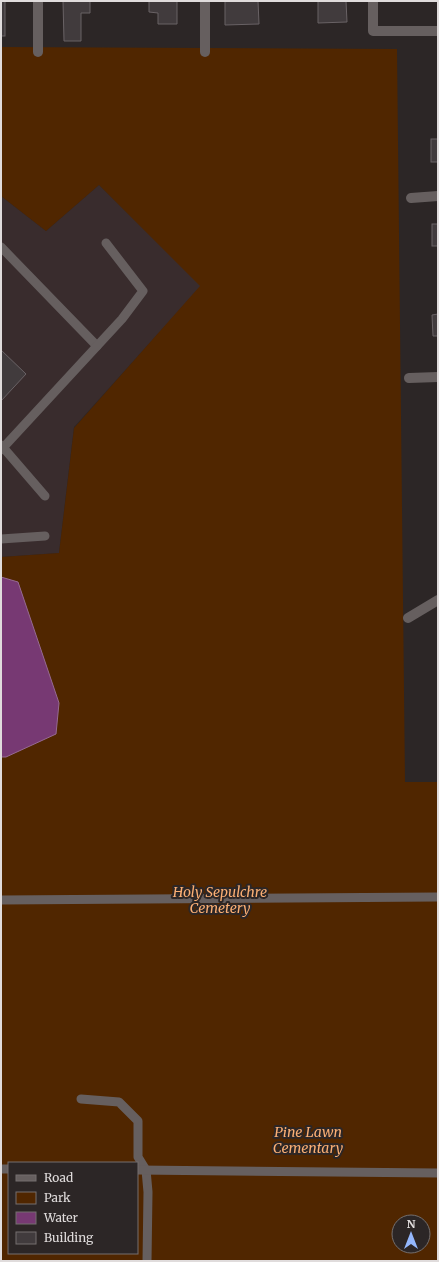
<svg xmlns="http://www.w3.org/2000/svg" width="439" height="1262" font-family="Merriweather,serif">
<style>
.built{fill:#392c2d}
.green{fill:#502600;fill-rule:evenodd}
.water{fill:#773973;stroke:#966a92}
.building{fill:#413b3d;stroke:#696265}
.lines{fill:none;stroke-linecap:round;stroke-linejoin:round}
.service{stroke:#665f5f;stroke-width:9}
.minor{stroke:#665f5f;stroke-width:10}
.labels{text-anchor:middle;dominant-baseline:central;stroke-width:4;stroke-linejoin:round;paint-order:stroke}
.park-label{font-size:14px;font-style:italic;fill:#fbaf74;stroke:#2c2626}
</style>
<rect width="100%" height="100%" fill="#2c2626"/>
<path class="built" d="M99,185L201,286L74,427L59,553L1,557V196L46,231Z"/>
<path class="green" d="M1,47L397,49L405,782H438V1261H1V557L59,553L74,428L200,286L99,185L46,231L1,196ZM9,1163H137V1253H9ZM399,1222H423V1246H399Z"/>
<path class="water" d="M1,577L18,582L59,703L56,734L6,757H1Z"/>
<g class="building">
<rect x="1" y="1" width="4" height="35"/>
<path d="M63,1H90V13H81V41H64Z"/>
<path d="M149,1H177V24H158V13L149,12Z"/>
<path d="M225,1H258L259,24L225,25Z"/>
<path d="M318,1H346L347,22L318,23Z"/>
<rect x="431" y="139" width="7" height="23"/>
<rect x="432" y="224" width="6" height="22"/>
<path d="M438,314V336H433L432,315Z"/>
<path d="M1,350L26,374L1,401Z"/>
</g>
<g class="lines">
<g class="service">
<path d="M1,247L97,346"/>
<path d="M1,445L45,496"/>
<path d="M1,450L122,319L143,291L106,243"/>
<path d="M1,539L45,536"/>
<path d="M1,900L438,897"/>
<path d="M81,1099L119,1102L138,1121V1157L146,1170L148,1192L147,1261"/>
<path d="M1,1169H9"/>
<path d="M137,1170L438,1173"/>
</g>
<g class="minor">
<path d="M38,1V52"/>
<path d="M205,1V52"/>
<path d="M373,1V31H438"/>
<path d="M411,198L438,196"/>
<path d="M409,378L438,377"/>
<path d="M408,618L438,600"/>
</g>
</g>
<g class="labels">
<g class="park-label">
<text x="220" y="892">Holy Sepulchre<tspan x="220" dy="16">Cemetery</tspan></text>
<text x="308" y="1132">Pine Lawn<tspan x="308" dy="16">Cementary</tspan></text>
</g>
</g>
<rect width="439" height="1262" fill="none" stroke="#e0dcdc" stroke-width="4"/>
<rect x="8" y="1162" width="130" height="92" fill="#2c2626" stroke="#746f6f"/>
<rect x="16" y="1175" width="20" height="6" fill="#665f5f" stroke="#746f6f"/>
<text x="44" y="1182" font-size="12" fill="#e0dcdc">Road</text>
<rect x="16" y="1192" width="20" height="12" fill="#502600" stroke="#746f6f"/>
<text x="44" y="1202" font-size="12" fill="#e0dcdc">Park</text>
<rect x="16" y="1212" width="20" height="12" fill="#773973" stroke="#746f6f"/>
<text x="44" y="1222" font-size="12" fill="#e0dcdc">Water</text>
<rect x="16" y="1232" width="20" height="12" fill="#413b3d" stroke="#746f6f"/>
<text x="44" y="1242" font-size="12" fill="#e0dcdc">Building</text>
<g transform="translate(411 1234)"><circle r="19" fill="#2c2626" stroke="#746f6f"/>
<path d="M0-3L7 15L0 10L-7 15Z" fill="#94b7fd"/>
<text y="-6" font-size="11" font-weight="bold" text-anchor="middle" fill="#e0dcdc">N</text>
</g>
</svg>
